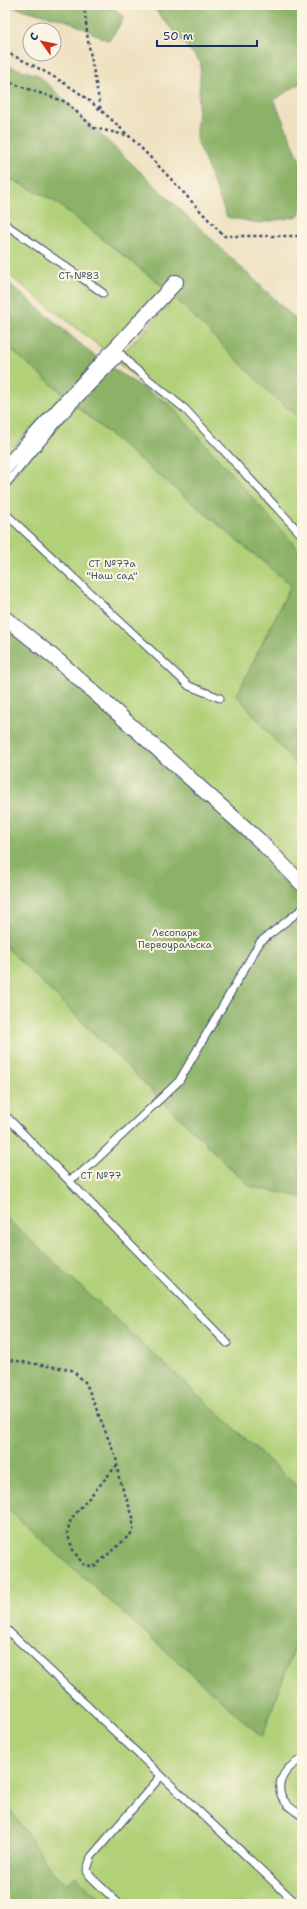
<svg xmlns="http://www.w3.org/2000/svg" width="307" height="1909" font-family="'Shantell Sans',sans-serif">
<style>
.green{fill:#b1d078;stroke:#66806b}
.forest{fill:#8cb268;stroke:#547063}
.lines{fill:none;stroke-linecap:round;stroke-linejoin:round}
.lane-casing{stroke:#3b4a6d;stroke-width:9}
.street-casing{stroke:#3b4a6d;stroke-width:16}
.path{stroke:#3b4a6d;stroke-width:2.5;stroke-dasharray:3 3;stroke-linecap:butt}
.lane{stroke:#fff;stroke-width:7}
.street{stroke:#fff;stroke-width:14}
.labels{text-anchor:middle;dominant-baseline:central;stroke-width:4;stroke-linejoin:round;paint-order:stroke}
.park-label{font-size:10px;fill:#405764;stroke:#fcf5e5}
</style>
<rect width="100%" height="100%" fill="#fcf5e5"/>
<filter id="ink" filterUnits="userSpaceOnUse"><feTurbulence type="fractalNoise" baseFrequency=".025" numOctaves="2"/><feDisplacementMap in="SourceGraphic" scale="8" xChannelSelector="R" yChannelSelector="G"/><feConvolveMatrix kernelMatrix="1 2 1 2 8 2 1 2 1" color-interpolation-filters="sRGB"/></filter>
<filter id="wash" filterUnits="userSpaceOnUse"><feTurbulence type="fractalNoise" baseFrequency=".012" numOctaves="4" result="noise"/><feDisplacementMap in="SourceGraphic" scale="16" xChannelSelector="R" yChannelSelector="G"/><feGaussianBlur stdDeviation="0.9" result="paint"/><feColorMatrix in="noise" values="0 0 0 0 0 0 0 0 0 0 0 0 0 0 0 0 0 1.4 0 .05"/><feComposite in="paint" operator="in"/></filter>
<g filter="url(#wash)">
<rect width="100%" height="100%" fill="#eee1c0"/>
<g class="green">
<path d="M5,176L53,200L171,293L112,356L5,272Z"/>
<path d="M175,298L275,398L302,419V554L172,407L115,361Z"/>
<path d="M5,344L63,394L5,456Z"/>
<path d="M76,406L291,585L237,695L302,772V886L5,613V486Z"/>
<path d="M5,946L249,1186L302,1197V1491L5,1217Z"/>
<path d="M5,1507L262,1737L302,1626V1904H107L75,1876L66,1885L53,1873L5,1802Z"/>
</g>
<g class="forest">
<path d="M5,5H111L124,18L109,41L68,21Z"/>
<path d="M151,5H302V82L274,100L302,165V205L299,216L259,223L227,217L196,138L201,63Z"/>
<path d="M5,65L38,75L302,325V419L275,398L164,287L53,200L5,176Z"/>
<path d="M5,280L97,358L172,407L302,554V772L237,695L291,585L76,406L5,486V456L63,394L5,344Z"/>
<path d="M5,613L302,886V1197L249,1186L5,946Z"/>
<path d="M5,1217L302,1491V1626L262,1737L5,1507Z"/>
<path d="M5,1802L53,1873L66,1884L75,1876L107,1904H5Z"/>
</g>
</g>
<g filter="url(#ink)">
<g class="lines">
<g class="lane-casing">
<g id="lane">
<path d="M5,224L103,293"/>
<path d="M5,485L72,406L122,355L133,367L185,409L302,535"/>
<path d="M5,513L189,686L220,698"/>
<path d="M5,1115L227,1343"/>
<path d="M69,1180L81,1173L96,1160L179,1081L260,942L302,909"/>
<path d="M5,1628L297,1904"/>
<path d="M302,1759C284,1768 271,1787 287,1804C291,1809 297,1812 302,1816"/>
<path d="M119,1904L90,1876L87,1870L91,1857L161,1776"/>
</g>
</g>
<g class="street-casing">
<g id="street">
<path d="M5,468L176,282"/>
<path d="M5,618L60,662L259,840L302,884"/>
</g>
</g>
<g class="path">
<path d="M84,5L88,41L101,111"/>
<path d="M5,52C32,64 58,78 82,95C134,135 178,188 224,236H302"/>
<path d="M5,81L66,102L94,128L126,135"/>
<path d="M5,1359L72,1370L86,1383L116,1458L119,1478L133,1517V1532L94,1567L83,1564L73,1550L67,1533L71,1519L117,1465"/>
</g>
<use href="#lane" class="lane"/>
<use href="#street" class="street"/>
</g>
</g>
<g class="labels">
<g class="park-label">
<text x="79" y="275">СТ №83</text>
<text x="112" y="563">СТ №77а<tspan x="112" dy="12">"Наш сад"</tspan></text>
<text x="175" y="932">Лесопарк<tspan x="175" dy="12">Первоуральска</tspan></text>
<text x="101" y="1175">СТ №77</text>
</g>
</g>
<rect width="307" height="1909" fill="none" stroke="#fcf5e5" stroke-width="20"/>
<g transform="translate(42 42) rotate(303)"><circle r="19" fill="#fcf5e5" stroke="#a2a6af"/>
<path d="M0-3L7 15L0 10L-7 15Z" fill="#c8321e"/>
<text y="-6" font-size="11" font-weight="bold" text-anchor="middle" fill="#1b2f5e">С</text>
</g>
<path d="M157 40v6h100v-6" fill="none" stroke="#1b2f5e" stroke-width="2"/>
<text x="163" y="40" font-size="12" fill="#1b2f5e" stroke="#fcf5e5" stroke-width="3" paint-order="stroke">50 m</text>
</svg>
